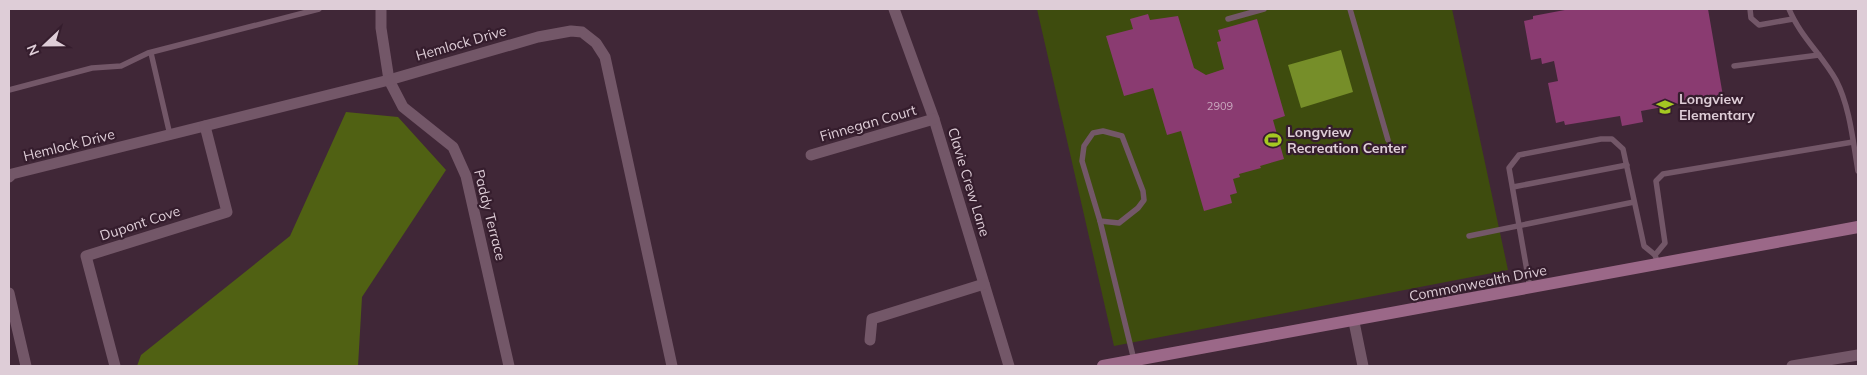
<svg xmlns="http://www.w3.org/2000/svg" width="1867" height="375" font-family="Mulish,sans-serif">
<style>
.green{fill:#3e4c0e}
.forest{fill:#506113}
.water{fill:#768e29}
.building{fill:#8a3b71}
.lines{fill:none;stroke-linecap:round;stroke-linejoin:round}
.lane{stroke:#735768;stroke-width:5.5}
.street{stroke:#735768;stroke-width:11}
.secondary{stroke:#9b6888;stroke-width:12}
.labels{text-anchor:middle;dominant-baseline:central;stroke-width:4.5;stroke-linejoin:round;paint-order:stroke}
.number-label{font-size:11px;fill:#c9a8be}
.street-label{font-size:14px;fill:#decdd7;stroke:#351d2d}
.poi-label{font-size:14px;font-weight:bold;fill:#decdd7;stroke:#351d2d;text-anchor:start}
</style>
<rect width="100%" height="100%" fill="#402737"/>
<path class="green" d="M1037,9H1452L1508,270L1114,346Z"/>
<path class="forest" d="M346,112L398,117L446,170L362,297L358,366H137L141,355L290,236Z"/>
<path class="water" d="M1341,50L1353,92L1301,108L1288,65Z"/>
<g class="building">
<path d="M1570,9H1708L1723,96L1641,111L1643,122L1622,126L1620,116L1565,125L1564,121L1556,123L1548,83L1558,81L1554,61L1542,64L1541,58L1531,60L1524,21L1533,19V16Z"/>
<path d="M1148,14L1150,20L1178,16L1194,68L1206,75L1224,69L1217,42L1221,41L1218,30L1257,19L1285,116L1273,120L1284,159L1260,166L1261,168L1239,174L1240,177L1233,179L1237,193L1230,195L1232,203L1204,211L1181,131L1167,135L1153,88L1124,96L1106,36L1133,29L1130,19Z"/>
</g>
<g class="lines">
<g class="lane">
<path d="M1350,9L1388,140"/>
<path d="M1750,9L1751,18L1759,25L1793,19"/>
<path d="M1789,9C1800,36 1822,55 1836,80C1850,107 1853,142 1858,171"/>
<path d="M1228,19L1264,9"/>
<path d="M151,53L170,135"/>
<path d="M1734,66L1819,55"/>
<path d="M9,90L92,68L121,66L148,53L319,9"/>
<path d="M1103,131L1122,136L1143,191L1144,200L1138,208L1119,223L1100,221L1082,161L1084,146L1093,133Z"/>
<path d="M1513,187L1627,165"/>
<path d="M1100,221L1134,360"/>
<path d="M1469,236L1634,202"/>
<path d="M1655,255L1665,243L1656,181L1663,174L1853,142"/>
<path d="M1530,288L1509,168L1519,155L1601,139H1612L1623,149L1644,246L1655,255L1658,264"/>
</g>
<g class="street">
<path d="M381,9V28L389,80L403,107L453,147L466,176L509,366"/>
<path d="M894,9L934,119L1009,366"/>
<path d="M811,155L934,119"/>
<path d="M9,177L12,174L389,80L538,37L571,31L582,32L596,43L605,57L672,366"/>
<path d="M9,293L26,366"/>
<path d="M1354,322L1363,366"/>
<path d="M870,340L872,319L984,284"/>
<path d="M115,366L86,256L227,212L205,126"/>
<path d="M1792,366L1858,355"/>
</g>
<path class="secondary" d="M1103,366L1858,227"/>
</g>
<defs>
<g id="school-bare" transform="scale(1.35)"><path d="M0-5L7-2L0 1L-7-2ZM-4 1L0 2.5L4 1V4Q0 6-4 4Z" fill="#a5c822" stroke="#351d2d" stroke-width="2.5" paint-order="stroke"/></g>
<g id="stadium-bare" transform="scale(1.35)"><path d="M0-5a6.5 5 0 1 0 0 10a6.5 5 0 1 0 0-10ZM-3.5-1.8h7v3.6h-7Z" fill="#a5c822" stroke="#351d2d" stroke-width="2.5" paint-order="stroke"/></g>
</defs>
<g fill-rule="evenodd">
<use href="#school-bare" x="1665" y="107"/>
<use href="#stadium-bare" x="1273" y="140"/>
</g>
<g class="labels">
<g class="number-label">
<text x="1220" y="106">2909</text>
</g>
<g class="street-label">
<text transform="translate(461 43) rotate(-16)">Hemlock Drive</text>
<text transform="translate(868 123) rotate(-16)">Finnegan Court</text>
<text transform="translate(69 145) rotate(-14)">Hemlock Drive</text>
<text transform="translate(969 182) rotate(73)">Clavie Crew Lane</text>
<text transform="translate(490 215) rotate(76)">Paddy Terrace</text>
<text transform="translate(140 223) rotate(-18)">Dupont Cove</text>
<text transform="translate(1478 283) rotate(-11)">Commonwealth Drive</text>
</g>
<g class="poi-label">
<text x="1679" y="99">Longview<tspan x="1679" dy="16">Elementary</tspan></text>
<text x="1287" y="132">Longview<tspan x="1287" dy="16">Recreation Center</tspan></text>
</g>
</g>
<rect width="1867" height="375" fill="none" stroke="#decdd7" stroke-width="20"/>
<g transform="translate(45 45) rotate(248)" stroke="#351d2d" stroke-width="4" paint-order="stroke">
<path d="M0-4L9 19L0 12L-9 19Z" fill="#decdd7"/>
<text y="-8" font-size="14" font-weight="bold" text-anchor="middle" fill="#decdd7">N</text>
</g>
</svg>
